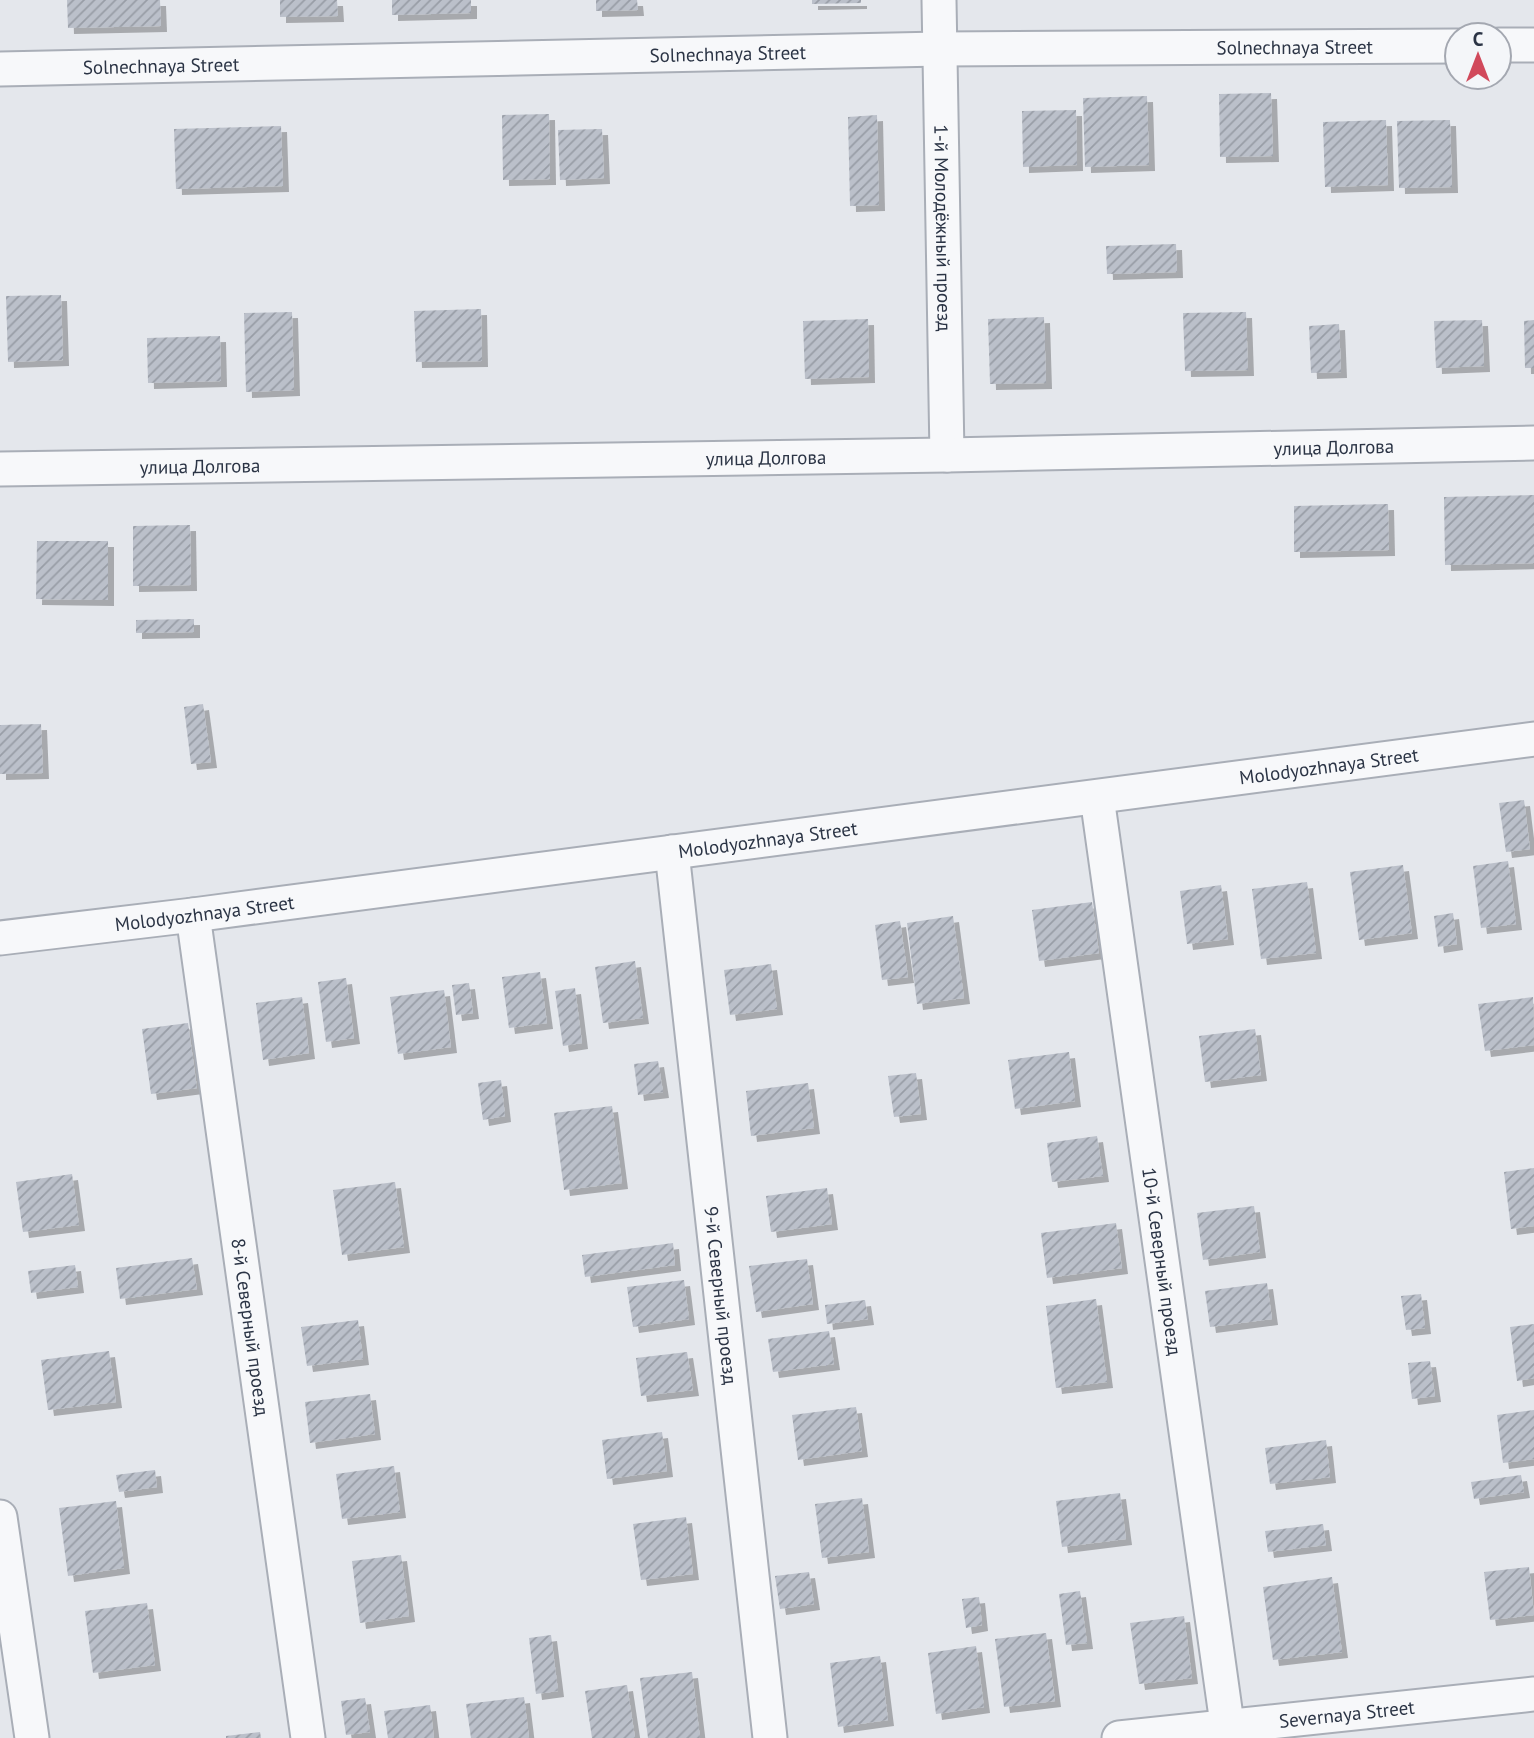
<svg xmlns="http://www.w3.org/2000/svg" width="1534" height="1738" font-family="'PT Sans',sans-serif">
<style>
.building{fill:url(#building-hatch);filter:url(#shadow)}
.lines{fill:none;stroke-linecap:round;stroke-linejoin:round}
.minor-casing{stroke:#a9aeb7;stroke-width:37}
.minor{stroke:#f7f8fa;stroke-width:33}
.labels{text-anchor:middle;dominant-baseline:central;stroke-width:5;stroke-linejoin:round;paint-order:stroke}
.street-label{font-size:19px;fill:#2b3445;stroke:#f4f6f9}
</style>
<defs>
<pattern id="building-hatch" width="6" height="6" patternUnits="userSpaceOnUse" patternTransform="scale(1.75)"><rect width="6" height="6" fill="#bbc0ca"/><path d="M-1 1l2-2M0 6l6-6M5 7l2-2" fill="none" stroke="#989da6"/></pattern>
<filter id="shadow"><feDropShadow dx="6" dy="6" stdDeviation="0" flood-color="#0004"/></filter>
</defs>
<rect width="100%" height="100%" fill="#e4e7ec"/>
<g class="building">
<path d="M67,0H160L161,26L68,28Z"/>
<path d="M280,0H337L338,16L280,17Z"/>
<path d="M392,0H471V13L392,15Z"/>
<path d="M596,0H637L638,10L596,11Z"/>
<path d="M812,0H861V3L812,4Z"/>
<path d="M1271,93L1273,156L1220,157L1219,94Z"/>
<path d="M1147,96L1149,165L1085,167L1083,98Z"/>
<path d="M1076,110L1077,165L1023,167L1022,111Z"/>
<path d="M549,114L550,179L503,180L502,115Z"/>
<path d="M877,115L879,205L850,206L848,117Z"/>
<path d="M1386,120L1388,185L1325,187L1323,122Z"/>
<path d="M1450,120L1452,187L1399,188L1397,121Z"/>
<path d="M281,126L283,186L176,189L174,129Z"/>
<path d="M602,129L604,178L560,180L558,130Z"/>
<path d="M1176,244L1177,272L1107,274L1106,246Z"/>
<path d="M61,295L63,360L8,362L6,296Z"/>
<path d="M481,309L482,361L416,362L414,311Z"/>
<path d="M292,312L294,390L246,392L244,313Z"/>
<path d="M1246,312L1248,370L1185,371L1183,313Z"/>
<path d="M1044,317L1046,383L990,384L988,319Z"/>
<path d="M868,319L869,377L805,379L803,321Z"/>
<path d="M1482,320L1484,366L1436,368L1434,321Z"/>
<path d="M1534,320V368H1525L1524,321Z"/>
<path d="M1339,324L1341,372L1311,373L1309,326Z"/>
<path d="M220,336L221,381L148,383L147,338Z"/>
<path d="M1534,495V563L1445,565L1444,497Z"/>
<path d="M1388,504L1389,550L1294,552V506Z"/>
<path d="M190,525L191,585L133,586V526Z"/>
<path d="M37,541H108V600L36,599Z"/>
<path d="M194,619V632L136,633V620Z"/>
<path d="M203,704L211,762L191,764L184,707Z"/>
<path d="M41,724L43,773L0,774V725Z"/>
<path d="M1524,800L1530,849L1506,852L1499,803Z"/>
<path d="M1508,861L1516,924L1481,928L1473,866Z"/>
<path d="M1403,865L1412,933L1359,940L1350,872Z"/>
<path d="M1307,882L1316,953L1261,959L1252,889Z"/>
<path d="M1221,885L1228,939L1187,944L1180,891Z"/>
<path d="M1092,902L1099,953L1039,961L1032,910Z"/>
<path d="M1453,913L1457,944L1438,947L1434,916Z"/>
<path d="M953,916L964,998L917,1004L907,923Z"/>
<path d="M900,921L908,977L882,980L875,925Z"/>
<path d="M635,961L643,1018L603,1023L595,967Z"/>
<path d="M771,964L777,1009L730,1015L724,970Z"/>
<path d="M540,972L547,1023L509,1028L502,977Z"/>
<path d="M346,978L354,1038L326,1042L318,982Z"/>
<path d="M469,983L473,1013L456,1015L452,985Z"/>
<path d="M575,988L582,1043L563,1046L555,991Z"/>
<path d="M444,990L451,1047L398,1054L390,997Z"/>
<path d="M302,997L309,1053L263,1060L256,1003Z"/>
<path d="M1533,997L1534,1045L1485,1051L1478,1004Z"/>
<path d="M188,1023L197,1088L151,1094L142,1029Z"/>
<path d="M1255,1029L1261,1075L1205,1082L1199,1036Z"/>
<path d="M1069,1052L1075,1101L1015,1109L1008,1060Z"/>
<path d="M658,1061L663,1092L638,1095L634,1064Z"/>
<path d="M916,1073L921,1114L894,1117L888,1076Z"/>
<path d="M501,1080L505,1116L483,1120L478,1083Z"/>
<path d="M808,1083L814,1128L751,1136L746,1091Z"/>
<path d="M612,1106L622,1183L564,1190L554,1113Z"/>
<path d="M1097,1136L1103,1176L1052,1182L1047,1143Z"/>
<path d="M1534,1168V1226L1511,1229L1504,1172Z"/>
<path d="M72,1174L79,1225L23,1232L16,1182Z"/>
<path d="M395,1182L404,1247L342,1255L333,1190Z"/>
<path d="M827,1188L832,1224L771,1232L766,1196Z"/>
<path d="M1254,1206L1260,1252L1203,1260L1197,1213Z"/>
<path d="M1116,1223L1122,1268L1047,1278L1041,1233Z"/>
<path d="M673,1243L675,1265L585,1277L582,1255Z"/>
<path d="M192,1258L197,1289L120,1299L116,1268Z"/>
<path d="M807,1259L813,1304L756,1312L749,1266Z"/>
<path d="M75,1265L78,1287L31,1293L28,1271Z"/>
<path d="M684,1280L689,1319L633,1327L627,1287Z"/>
<path d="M1267,1283L1272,1319L1210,1327L1205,1291Z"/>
<path d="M1421,1294L1425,1328L1406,1330L1401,1296Z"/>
<path d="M1096,1299L1107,1382L1056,1388L1046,1306Z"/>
<path d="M865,1300L868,1319L827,1324L825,1305Z"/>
<path d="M358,1320L363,1359L307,1366L301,1327Z"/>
<path d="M1534,1324V1378L1517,1381L1510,1327Z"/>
<path d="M829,1331L834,1364L773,1372L768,1339Z"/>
<path d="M109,1351L116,1402L48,1410L41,1360Z"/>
<path d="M687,1352L693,1390L641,1396L636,1358Z"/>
<path d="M1430,1361L1435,1396L1412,1399L1408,1363Z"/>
<path d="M370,1394L375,1434L310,1443L305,1402Z"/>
<path d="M856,1407L862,1451L798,1460L792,1415Z"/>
<path d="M1534,1410V1459L1503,1463L1497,1415Z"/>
<path d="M662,1432L667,1471L607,1479L602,1440Z"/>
<path d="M1326,1440L1330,1477L1270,1484L1265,1448Z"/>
<path d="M394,1466L400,1512L342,1519L336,1474Z"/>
<path d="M155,1470L157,1487L119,1492L116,1475Z"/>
<path d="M1521,1475L1524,1492L1474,1499L1471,1482Z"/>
<path d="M1120,1493L1126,1539L1062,1547L1056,1501Z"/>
<path d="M862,1498L869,1552L822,1558L815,1504Z"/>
<path d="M116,1501L124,1568L68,1576L59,1508Z"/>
<path d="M686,1517L693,1574L641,1580L633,1524Z"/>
<path d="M1323,1524L1326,1545L1268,1552L1265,1531Z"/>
<path d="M401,1555L409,1616L360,1623L352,1561Z"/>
<path d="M1529,1567L1534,1615L1490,1620L1484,1572Z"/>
<path d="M809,1572L814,1604L780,1609L775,1576Z"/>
<path d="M1332,1577L1342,1652L1273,1660L1263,1587Z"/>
<path d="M1080,1591L1087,1643L1066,1645L1059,1594Z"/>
<path d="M979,1597L982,1625L966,1628L962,1599Z"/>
<path d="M147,1603L155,1665L93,1673L85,1611Z"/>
<path d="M1184,1616L1192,1678L1139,1684L1130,1623Z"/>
<path d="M1046,1633L1055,1701L1004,1707L995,1639Z"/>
<path d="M551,1635L558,1691L536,1694L529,1638Z"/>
<path d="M976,1646L984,1707L936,1714L928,1653Z"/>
<path d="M880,1656L888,1720L838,1727L830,1663Z"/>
<path d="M692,1672L700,1738H648L640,1678Z"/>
<path d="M627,1685L635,1738H592L585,1691Z"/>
<path d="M524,1697L529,1738H471L466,1704Z"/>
<path d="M365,1698L370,1732L346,1735L341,1701Z"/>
<path d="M430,1705L434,1738H388L384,1711Z"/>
<path d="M260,1732L261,1738H226V1736Z"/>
</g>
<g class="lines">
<g class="minor-casing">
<g id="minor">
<path id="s1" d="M939,0L947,455"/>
<path d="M1499,45H1534"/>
<path id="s2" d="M0,69L940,49L1457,46"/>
<path id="s3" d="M0,469L947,455L1534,443"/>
<path id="s4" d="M1097,797L1229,1738"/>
<path id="s5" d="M672,852L770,1738"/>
<path id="s6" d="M193,915L308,1738"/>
<path id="s7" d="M0,938L193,915L1534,739"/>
<path d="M0,1517L32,1738"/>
<path id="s8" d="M1119,1738L1534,1694"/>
</g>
</g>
<use href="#minor" class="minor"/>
</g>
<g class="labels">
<g class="street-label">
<text stroke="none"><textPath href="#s2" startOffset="1295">Solnechnaya Street</textPath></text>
<text stroke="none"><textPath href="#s2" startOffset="728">Solnechnaya Street</textPath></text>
<text stroke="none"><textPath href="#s2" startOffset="161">Solnechnaya Street</textPath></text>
<text stroke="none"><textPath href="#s1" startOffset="228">1-й Молодёжный проезд</textPath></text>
<text stroke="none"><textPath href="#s3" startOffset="1334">улица Долгова</textPath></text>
<text stroke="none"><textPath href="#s3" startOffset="766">улица Долгова</textPath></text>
<text stroke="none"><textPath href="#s3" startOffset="200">улица Долгова</textPath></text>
<text stroke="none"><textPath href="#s7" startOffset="1340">Molodyozhnaya Street</textPath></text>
<text stroke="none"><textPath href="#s7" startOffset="774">Molodyozhnaya Street</textPath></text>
<text stroke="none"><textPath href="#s7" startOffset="206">Molodyozhnaya Street</textPath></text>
<text stroke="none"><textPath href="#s4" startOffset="469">10-й Северный проезд</textPath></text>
<text stroke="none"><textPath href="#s5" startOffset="446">9-й Северный проезд</textPath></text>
<text stroke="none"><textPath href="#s6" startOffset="416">8-й Северный проезд</textPath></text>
<text stroke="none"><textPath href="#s8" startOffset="229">Severnaya Street</textPath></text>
</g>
</g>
<g transform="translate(1478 56)"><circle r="33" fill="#f4f6f9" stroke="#a4a8b1" stroke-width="2"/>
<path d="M0-5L12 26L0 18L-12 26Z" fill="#d1495b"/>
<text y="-10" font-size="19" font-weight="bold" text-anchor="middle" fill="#2b3445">С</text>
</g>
</svg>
